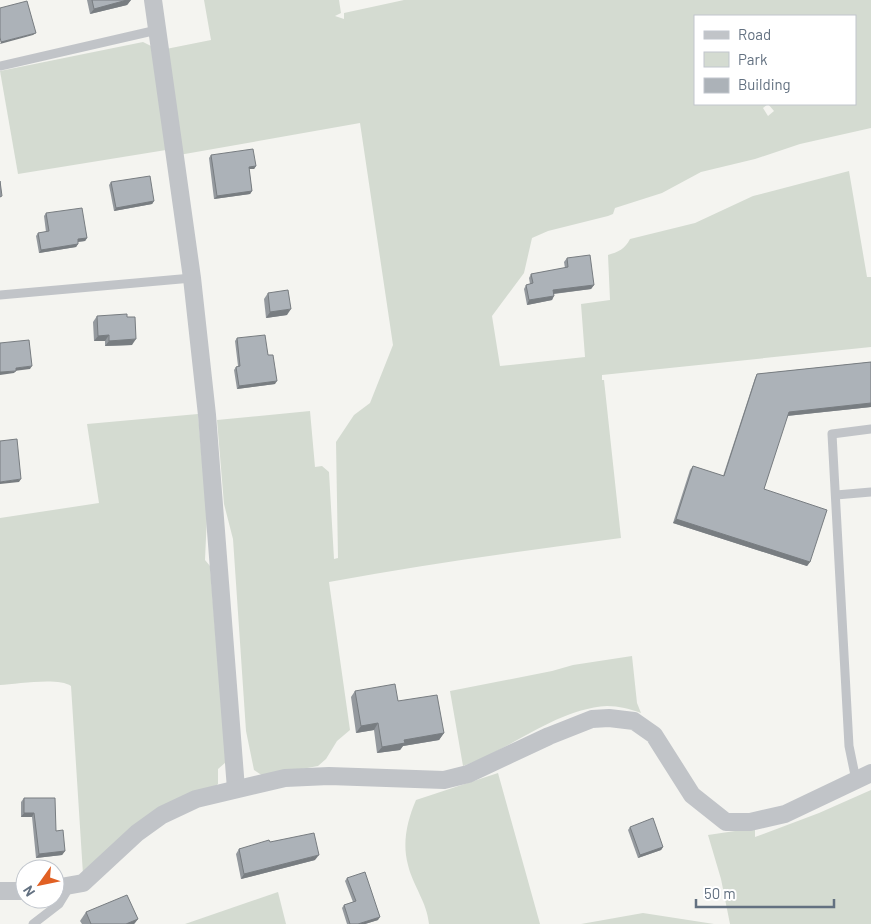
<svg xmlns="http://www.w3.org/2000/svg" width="871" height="924" font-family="Barlow,sans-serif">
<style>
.green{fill:#d4dbd1;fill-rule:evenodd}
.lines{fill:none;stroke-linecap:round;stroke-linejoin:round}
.service{stroke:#c1c4c8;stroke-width:9}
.minor{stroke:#c1c4c8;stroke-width:18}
.wall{fill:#94999e}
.shaded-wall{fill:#787d81}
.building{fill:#acb2b8;stroke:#787d81}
</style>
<rect width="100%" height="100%" fill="#f4f4f0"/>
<g class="green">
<path d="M204,0H339L341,13L335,16L344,19V13L404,0H871V128L800,144L755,159L701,172L662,193L615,208L613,214L608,216L548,231L532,238L524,273L492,316L500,366L585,357L581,304L610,300L608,255C618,252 625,249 630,239L695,223L753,196L849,171L867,277H871V347L602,375V380H604L621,538C523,551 426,564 329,582L350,730L337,741L326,759L318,766L263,776L254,770L246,731L233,539L224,504L217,420L310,411L315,467L322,466L329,472L334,559L338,558L336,442L354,415L370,403L393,345L360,123L179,155L166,49L211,40ZM695,16H855V104H768L774,111L768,116L763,108L768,104H695Z"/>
<path d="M143,42L151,46L166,150L18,174L0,71Z"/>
<path d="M198,414L207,515L205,560L210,566L226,762L218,769V784L212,789L83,874L71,686C59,677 16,684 0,685V518L99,503L87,424Z"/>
<path d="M632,656L637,703L641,713C630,709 619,706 607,706C555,709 511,750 463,766L450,691L552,671L573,665Z"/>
<path d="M498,773L540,924H429C427,902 413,886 408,865C402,843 407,821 416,800Z"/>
<path d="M871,790V924H730L721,879L708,835L755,828V837L819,813Z"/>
<path d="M278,892L286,924H185Z"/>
<path d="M643,913L714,924H581Z"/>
</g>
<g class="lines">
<g class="service">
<path d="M0,66L157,30"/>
<path d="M0,295L192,278"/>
<path d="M836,495L871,492"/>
<path d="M856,780L849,746L832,434L871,429"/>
<path d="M33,924L59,904L70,886"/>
</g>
<g class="minor">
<path d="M153,0L192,278L207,415L236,789"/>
<path d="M55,888L83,883L137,833L162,815L196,799L285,778L329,776L444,780L468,774L549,736L592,719L609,718L634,721L654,735L692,795L726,822H750L785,814L871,773"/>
<path d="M0,891H25"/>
</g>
</g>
<g class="wall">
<path d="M87,0H131L127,5L90,14Z"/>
<path d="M211,155L256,166L254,169H249L252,191L250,194L214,199L209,158Z"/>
<path d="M111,182L154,201L152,204L114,211L109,185Z"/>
<path d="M46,213L87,238L85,241L78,242V244L76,247L39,253L36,236L38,233L46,232L44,216Z"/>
<path d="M567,258L594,285L591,289L554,294L552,300L527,305L524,289L526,285L530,284L529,278L531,274L565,268L564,262Z"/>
<path d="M268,293L287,315L266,318L264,299Z"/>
<path d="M97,316L127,317L132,345L105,346V341H94L93,322Z"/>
<path d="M237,338L268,355L275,384L237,389L234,370L236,367L238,366L235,341Z"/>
<path d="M871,362V407L787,416L764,489L810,562L807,566L673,523L690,470L693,466L723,476L755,378L757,374Z"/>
<path d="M355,691L398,701L444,733L439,740L403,746L400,750L377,753L374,730L356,733L351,697Z"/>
<path d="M24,798L56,831L65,851L62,855L36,858L32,817H21V802Z"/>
<path d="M630,827L663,847L661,850L638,858L628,830Z"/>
<path d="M270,842L315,860L241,879L236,854L239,849Z"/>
<path d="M347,878L378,920L365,924H347L342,908L344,905L353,902L345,881Z"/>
<path d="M86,912L138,919L134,924H82L80,921Z"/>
</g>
<g class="shaded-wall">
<path d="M127,0H131L127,5L90,14L94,9Z"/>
<path d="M36,33L33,35L0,44L1,42Z"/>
<path d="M256,166L254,169H247L249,167Z"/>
<path d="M252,191L250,194L214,199L217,196Z"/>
<path d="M154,201L152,204L114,211L116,208Z"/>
<path d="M87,238L85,241L76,242L78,239Z"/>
<path d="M78,244L76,247L39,253L41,250Z"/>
<path d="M594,285L591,289L551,294L553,290Z"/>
<path d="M554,296L552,300L527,305L529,300Z"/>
<path d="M291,309L287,315L266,318L270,312Z"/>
<path d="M109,335L105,341H94L98,336Z"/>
<path d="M136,339L132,345L105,346L109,341Z"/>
<path d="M32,366L30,369L14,371L16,368Z"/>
<path d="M16,371L14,373L0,375V372Z"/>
<path d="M277,381L275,384L237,389L239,386Z"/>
<path d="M871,403V407L786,416L789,412Z"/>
<path d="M21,479L19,482L0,484V482Z"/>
<path d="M676,519L810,562L807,566L673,523Z"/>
<path d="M378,723L374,730L356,733L361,726Z"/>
<path d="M444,733L439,740L403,746L400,750L377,753L382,747L404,740Z"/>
<path d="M24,813H34L32,817H21Z"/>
<path d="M663,847L661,850L638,858L640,855Z"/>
<path d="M65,851L62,855L36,858L39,854Z"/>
<path d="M319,855L315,860L241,879L244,874Z"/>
<path d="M380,917L378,920L365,924H358Z"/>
<path d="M138,919L134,924H126Z"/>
</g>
<g class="building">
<path d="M92,0H127L94,9Z"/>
<path d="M27,1L36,33L1,42L0,37V8Z"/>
<path d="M253,149L256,166L249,167L252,191L217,196L211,155Z"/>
<path d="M150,176L154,201L116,208L111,182Z"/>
<path d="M0,181L2,196L0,197Z"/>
<path d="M82,208L87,238L78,239V244L41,250L38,233L49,231L46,213Z"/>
<path d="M590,255L594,285L553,290L554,296L529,300L526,285L533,283L531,274L568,267L567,258Z"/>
<path d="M288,290L291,309L270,312L268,293Z"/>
<path d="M127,314V317H135L136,339L109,341V335L98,336L97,316Z"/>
<path d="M265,335L268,355H273L277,381L239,386L236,367L240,366L237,338Z"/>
<path d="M29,340L32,366L16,368V371L0,372V343Z"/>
<path d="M871,362V403L789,412L764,489L827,510L810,562L676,519L693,466L724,476L757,374Z"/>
<path d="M17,439L21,479L0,482V441Z"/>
<path d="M395,684L398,701L437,695L444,733L404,740L405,743L382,747L378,723L361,726L355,691Z"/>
<path d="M24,798H55L56,831L63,830L65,851L39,854L34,813H24Z"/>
<path d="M653,818L663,847L640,855L630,827Z"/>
<path d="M314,833L319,855L244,874L239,849L269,840L270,842Z"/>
<path d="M365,872L380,917L358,924H350L344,905L356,901L347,878Z"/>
<path d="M127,895L138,919L126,924H91L86,912Z"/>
</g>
<rect x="694" y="15" width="162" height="90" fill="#ffffff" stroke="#c1c6cd"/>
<rect x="704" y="31" width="25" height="8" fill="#c1c4c8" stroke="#c1c6cd"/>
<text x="738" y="40" font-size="15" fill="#637181">Road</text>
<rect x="704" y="52" width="25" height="15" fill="#d4dbd1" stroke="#c1c6cd"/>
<text x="738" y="65" font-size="15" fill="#637181">Park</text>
<rect x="704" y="78" width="25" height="15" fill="#acb2b8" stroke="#c1c6cd"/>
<text x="738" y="90" font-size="15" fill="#637181">Building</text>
<g transform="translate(40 884) rotate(237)"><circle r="24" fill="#ffffff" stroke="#c1c6cd"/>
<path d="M0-4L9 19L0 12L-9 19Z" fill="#e16023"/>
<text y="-8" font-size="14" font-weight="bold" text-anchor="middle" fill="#637181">N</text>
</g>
<path d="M696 899v8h138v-8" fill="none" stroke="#637181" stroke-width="2.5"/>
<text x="704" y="899" font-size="15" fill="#637181" stroke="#ffffff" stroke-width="4" paint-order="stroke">50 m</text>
</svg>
